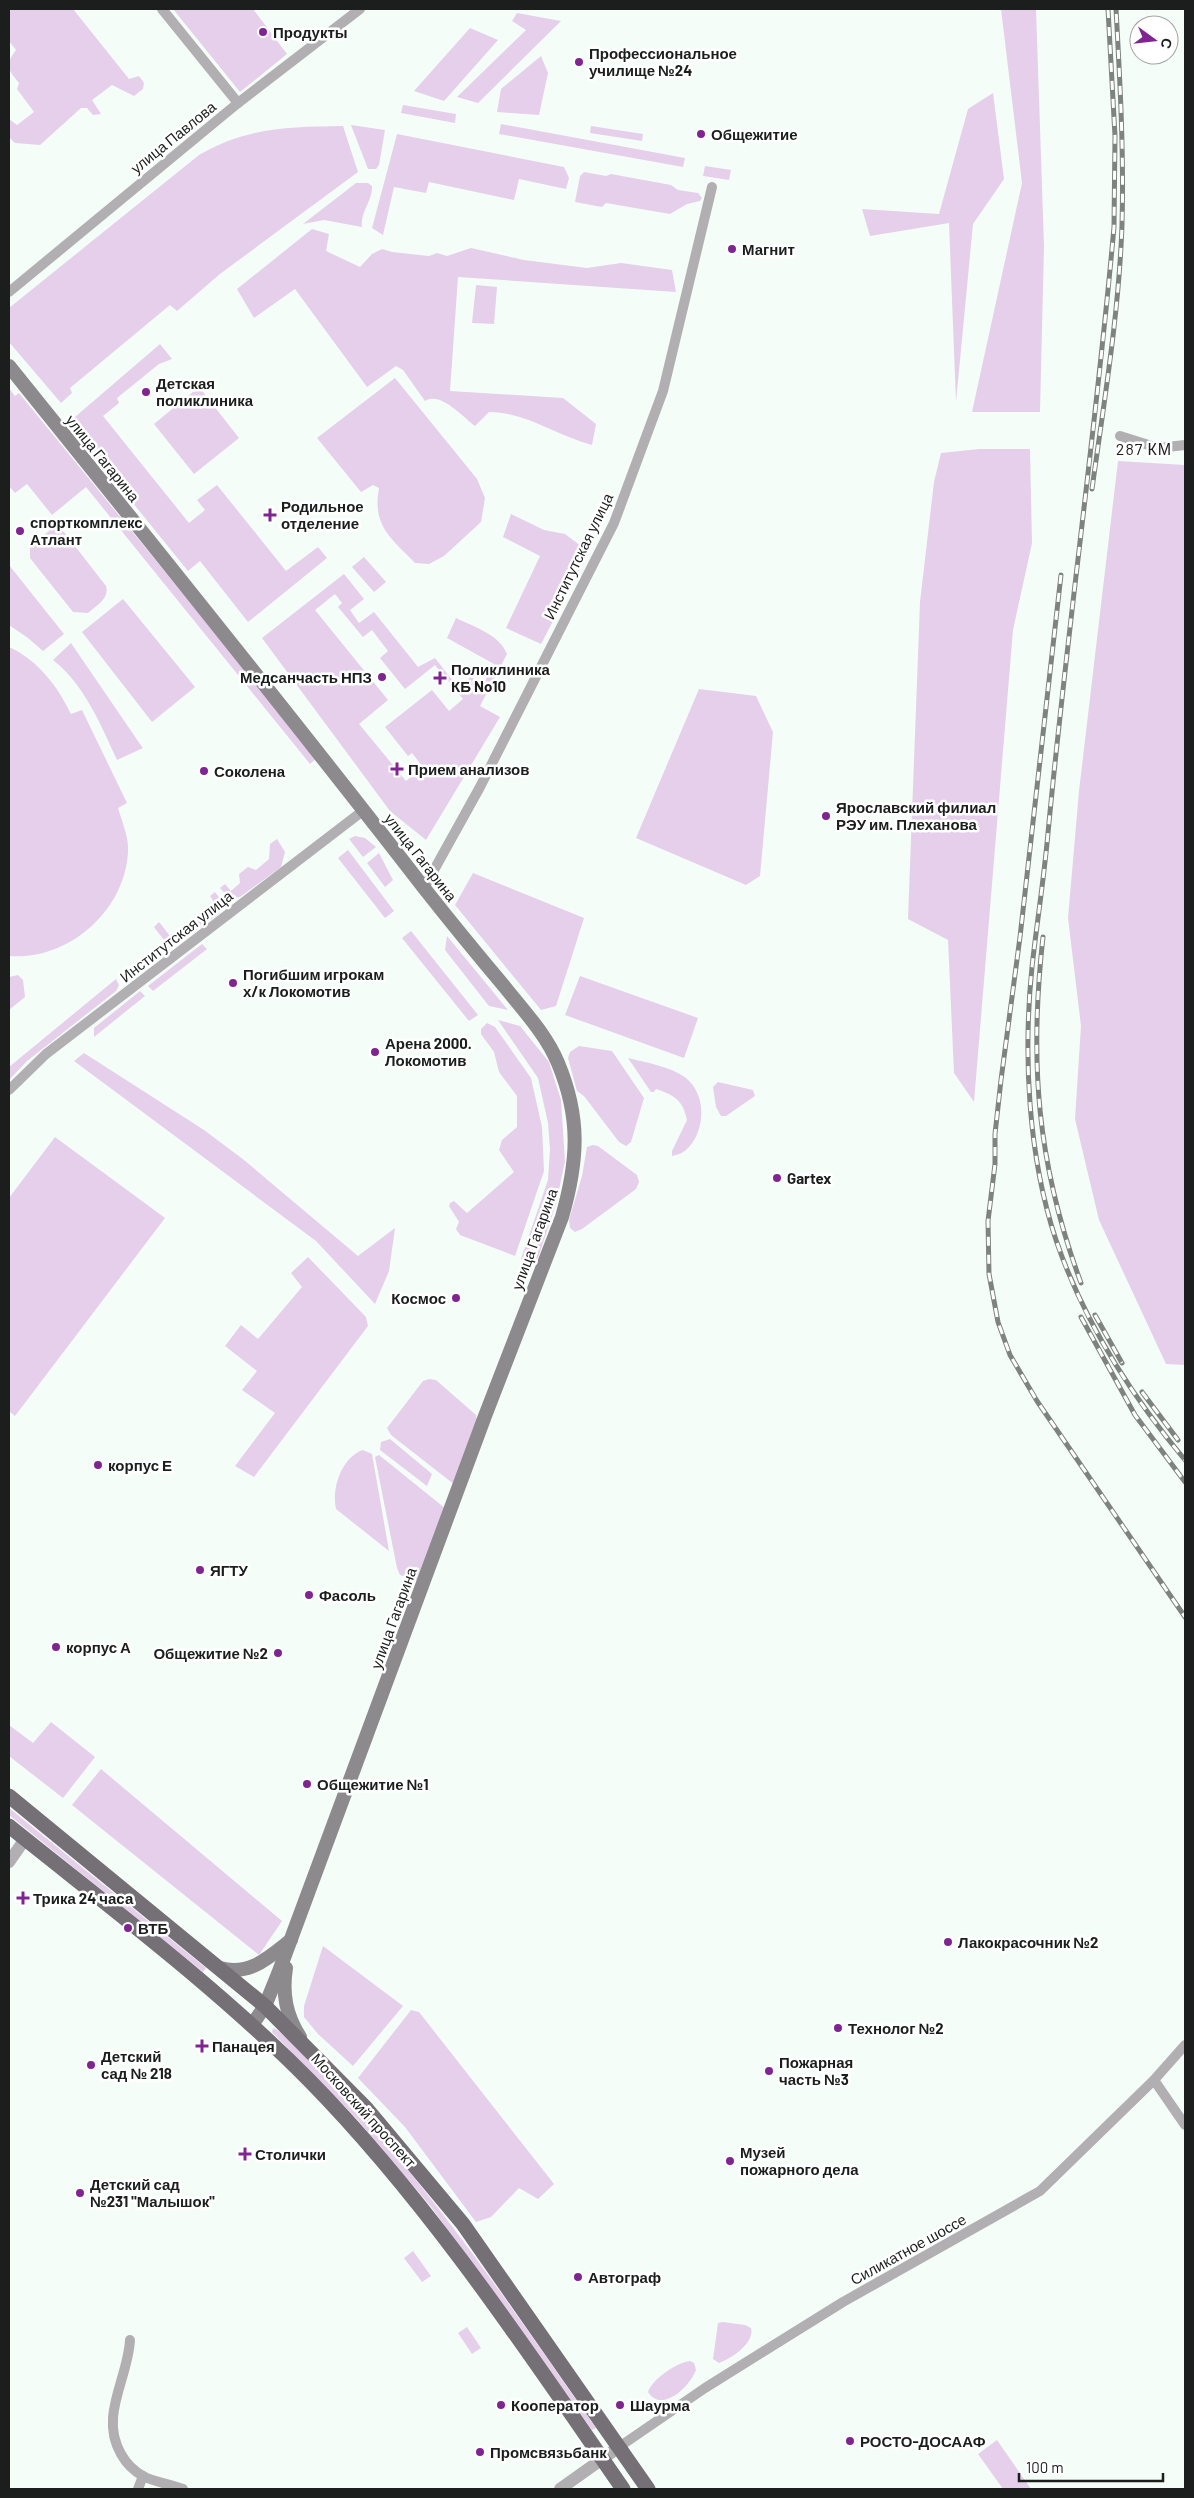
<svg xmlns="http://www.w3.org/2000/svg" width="1194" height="2498" font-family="Barlow,sans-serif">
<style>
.green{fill:#e6cfeb;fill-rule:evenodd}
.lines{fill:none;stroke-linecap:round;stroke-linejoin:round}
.minor{stroke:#b1afb2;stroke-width:10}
.tertiary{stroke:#b1afb2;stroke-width:12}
.secondary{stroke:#8d8a8e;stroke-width:14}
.primary{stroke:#747075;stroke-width:15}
.rail-casing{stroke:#7e8380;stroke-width:5}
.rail{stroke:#fff;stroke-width:3;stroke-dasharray:9;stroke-linecap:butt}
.poi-dot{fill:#7f2491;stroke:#fff;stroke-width:2}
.labels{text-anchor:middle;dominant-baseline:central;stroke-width:5;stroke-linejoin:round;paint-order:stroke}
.poi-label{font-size:15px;font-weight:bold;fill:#1b1e1c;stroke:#fff;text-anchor:start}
.street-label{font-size:15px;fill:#1b1e1c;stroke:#fff}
.neighbourhood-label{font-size:16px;letter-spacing:1px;fill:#1b1e1c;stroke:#fff}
</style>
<rect width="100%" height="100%" fill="#f5fdf8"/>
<g class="green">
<path d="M9,9H73L129,79L139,76L144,83L143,89L134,96L112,85L92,100L101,114L93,115L87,108H81L40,145L15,143L9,137V119L17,125L34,112L17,89L19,83C8,69 4,66 16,50L9,41Z"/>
<path d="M173,9H253L287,54L240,92Z"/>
<path d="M1001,9H1036L1044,246L1040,412H972L1022,183Z"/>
<path d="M517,13L561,21L478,103L457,97L526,30L512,21Z"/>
<path d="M470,28L498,40L444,101L414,91Z"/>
<path d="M541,56L548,73L539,115L497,112L501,89Z"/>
<path d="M993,93L1004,179L973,224L956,402L949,223L870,236L862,209L939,214L968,109Z"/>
<path d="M403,105L456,114L455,123L401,113Z"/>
<path d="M501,124L685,158L683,167L499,134Z"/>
<path d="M351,125L385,130L379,165L376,169H368Z"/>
<path d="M343,126L358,172L220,274L177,311L170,305L70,388L72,393L61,403L9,342V308L199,155C248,127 288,127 343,126Z"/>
<path d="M591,126L643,134L642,141L590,133Z"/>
<path d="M397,134L564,167L569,178L566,189L519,179L514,200L429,182L426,193L394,187L383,235L372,228Z"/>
<path d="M705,166L731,170L729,180L703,176Z"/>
<path d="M584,172L606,176L611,174L671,185L678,190L698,193L702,198L700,201L687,204L670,214L606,203L602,207L575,202L580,176Z"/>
<path d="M356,183H368L372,186C373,200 360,212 362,227L324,220L303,224Z"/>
<path d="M312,229L329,234L326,251L360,267L372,254L382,249L392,252L429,256L437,253L447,256L471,248L524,260L587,268L621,263L672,270L676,292L458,277L450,391L563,398L596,424L592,445C557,436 526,412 489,412L475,426C463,417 440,391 425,401L403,370L396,366L367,387L295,289L254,318L237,289Z"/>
<path d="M476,285L497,287L494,324L472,323Z"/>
<path d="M160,344L172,359L159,364L117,398L119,403L103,416L189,523L205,510L197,500L217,485L286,571L318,547L327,558L248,622L200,561L188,571L68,423Z"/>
<path d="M395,378L477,479L485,498L481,522L444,556L429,564L415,563C391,538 372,526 379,488L373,485L361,492L317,438Z"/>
<path d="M199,387L239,438L194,474L154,424Z"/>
<path d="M9,388L15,396L19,393L317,758L310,764L86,487L52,515L27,484L15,493L9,486Z"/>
<path d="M979,449H1030L1032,543L1013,630L974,1102L954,1073L948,940L908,919L920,602L934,482L941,453Z"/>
<path d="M1118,461L1185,465V1365L1166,1364L1099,1220L1075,1119L1081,1026L1068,918L1079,791Z"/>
<path d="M511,514L544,530L565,534L589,552L541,644L506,628L540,556L503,537Z"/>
<path d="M54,527L64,532L106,586C110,598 96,606 88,613L73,612L30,558V546Z"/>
<path d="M364,557L386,582L374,592L352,567Z"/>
<path d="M9,565L64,634L43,651L28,638L9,625Z"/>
<path d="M344,574L364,599L350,610L359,623L374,612L418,667L435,658L460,690L470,677L484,683L494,664L447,638L456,618C474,627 499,634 507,654L480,706L500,717L426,840L390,811L262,638ZM335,594L342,603L338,607L363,637L372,630L388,651L380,658L405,689L435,665L463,699L449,711L432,690L385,727L408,756L412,753L423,767L406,781L359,724L388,700L315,610Z"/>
<path d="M123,599L195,687L152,722L82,632Z"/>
<path d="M71,643L142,747L143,748L117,760C101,725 84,684 53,660Z"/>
<path d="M9,647C38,660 58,687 71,714L82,710L127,803L118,808C122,822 129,837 128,852C125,911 68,961 9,956Z"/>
<path d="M699,689L756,696L773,732L760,876L746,885L636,838Z"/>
<path d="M355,836L365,838L376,847L363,857L349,839Z"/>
<path d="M277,839L285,852L281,867L240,897C230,899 226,895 220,888L225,884L231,891L240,883L239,874L248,867L256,870L269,859L270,844Z"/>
<path d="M348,850L394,911L385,918L338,858Z"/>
<path d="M379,853L393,880L385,887L367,863Z"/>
<path d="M473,873L584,918L556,1006L541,1010L455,905Z"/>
<path d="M215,892L221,900L220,913L178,944H167L154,927L159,922L170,936L214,902L210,896Z"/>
<path d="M411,931L478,1015L469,1021L402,938Z"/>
<path d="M447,936L508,1010L489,1006L445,950Z"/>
<path d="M202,944L207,949L153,991L148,986Z"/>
<path d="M18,975L23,980L25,997L9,1010V977Z"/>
<path d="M580,976L698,1018L684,1058L565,1015Z"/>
<path d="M116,979L119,985L116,991L27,1061L9,1080V1067Z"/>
<path d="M140,991L145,996L94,1037V1028Z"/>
<path d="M498,1020L520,1026L549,1062L561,1100L565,1161L556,1204L538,1258L532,1261L521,1259L548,1180L550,1149L548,1123L538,1078Z"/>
<path d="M487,1023L495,1027L531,1078L542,1127L544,1171L515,1256L460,1235L456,1229L459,1222L449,1206L450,1203L454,1201L467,1213L514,1172L499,1150L502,1140L517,1127V1096L499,1072L494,1052L481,1034V1029Z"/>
<path d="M579,1046L612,1051L644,1098L631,1142L626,1146L619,1142L584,1096L577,1091L568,1058L570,1052Z"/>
<path d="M84,1053L204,1130L244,1160L358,1256L395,1228L389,1271L375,1304L316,1241L74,1061Z"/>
<path d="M628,1058C647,1063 670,1066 686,1078C707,1095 706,1132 686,1150C683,1153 677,1155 672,1156V1151L687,1120C683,1100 674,1095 656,1089L654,1092H651Z"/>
<path d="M718,1082L753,1090L755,1096L726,1116H721L716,1107L713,1087Z"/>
<path d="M55,1137L165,1218L15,1416L9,1411V1198Z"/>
<path d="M593,1145L598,1146L637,1175L639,1182L636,1189L582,1229L575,1232L570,1228L569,1220L582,1176L587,1147Z"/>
<path d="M308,1257L366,1317L368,1326L254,1477L235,1466L275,1413L242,1390L257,1371L225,1346L241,1325L258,1339L302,1287L291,1273Z"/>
<path d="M429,1379L436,1380L476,1415L478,1425L455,1485L391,1435L387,1428L423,1381Z"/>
<path d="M390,1439L432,1474L427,1486L380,1450L381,1442Z"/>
<path d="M363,1450L372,1454L389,1551L336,1509C331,1488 342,1457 363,1450Z"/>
<path d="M379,1455L446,1509L420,1581L400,1575L397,1568L375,1457Z"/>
<path d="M51,1722L95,1757L63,1798L9,1756V1725L33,1743Z"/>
<path d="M101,1769L282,1921L259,1955L72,1805Z"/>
<path d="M9,1808L206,1968L203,1972L9,1815Z"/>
<path d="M323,1946L403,2006L353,2066L318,2034L304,2017V2006Z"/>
<path d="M411,2010L419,2012L554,2184L538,2199L519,2188L491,2217L476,2222L405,2127L358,2078Z"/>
<path d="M273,2028C282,2031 301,2053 309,2061C421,2170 506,2301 596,2428L592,2430L432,2208L355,2117L272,2032Z"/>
<path d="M413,2251L431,2276L422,2282L404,2258Z"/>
<path d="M723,2322L745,2325L751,2328C755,2343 732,2358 719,2363L713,2359L718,2323Z"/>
<path d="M467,2327L481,2348L472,2354L458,2333Z"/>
<path d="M690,2361L694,2363L696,2370C690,2386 662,2414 648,2392C652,2379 676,2363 690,2361Z"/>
<path d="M997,2440L1031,2489H1003L978,2454Z"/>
</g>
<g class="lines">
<g class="minor">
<path d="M162,9L238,103"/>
<path d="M9,292L238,103L360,9"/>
<path d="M1120,436L1158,448L1185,445"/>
<path d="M424,888L480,787L614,523L663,391L712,187"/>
<path d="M9,1090L46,1054L364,810"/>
<path d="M1154,2080L1185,2125"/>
<path d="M130,2340C128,2379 99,2416 121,2454C126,2463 134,2471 143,2476C154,2482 170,2484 183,2489"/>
<path d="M619,2447L705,2388L843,2302L1040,2191L1154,2080L1185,2045"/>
<path d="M138,2489L143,2476"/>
</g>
<g class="tertiary">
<path d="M9,1862L25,1839"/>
<path d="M560,2489L619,2447"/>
</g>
<g class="secondary">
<path d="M9,366C148,539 288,712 424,888C450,921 477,954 504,986C523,1010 546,1034 558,1063C581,1118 578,1161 562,1217L485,1416L278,1974L265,2006L252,2025"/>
<path d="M220,1968C250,1976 268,1958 291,1940"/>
<path d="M286,1968C282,1994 286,2015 300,2037"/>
</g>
<g class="primary">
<path d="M9,1796L265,2006L366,2108L463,2224L648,2489"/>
<path d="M9,1826C111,1908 217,1987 309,2080C428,2201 527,2350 623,2489"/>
</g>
<g class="rail-casing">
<g id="rail">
<path d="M1108,9L1115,136L1114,227C1096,430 1067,631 1048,833C1044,878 1037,922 1032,967C1023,1055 1028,1156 1056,1240C1084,1322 1130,1394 1185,1460"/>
<path d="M1092,489C1104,402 1119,313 1122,225C1124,153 1120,81 1116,9"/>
<path d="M1061,575L1020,937L1001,1080L995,1134V1164L988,1221L989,1274L998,1322L1010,1355L1037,1401L1185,1617"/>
<path d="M1043,937C1029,1062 1037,1164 1081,1283"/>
<path d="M1095,1315L1122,1363"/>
<path d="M1081,1317L1135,1415L1185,1482"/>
<path d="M1142,1392L1178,1440"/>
</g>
</g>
<use href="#rail" class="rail"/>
</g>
<g class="poi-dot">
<circle cx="263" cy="32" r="5"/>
<circle cx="579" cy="62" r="5"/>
<circle cx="701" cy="134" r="5"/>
<circle cx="732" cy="249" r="5"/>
<circle cx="146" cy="392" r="5"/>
<path d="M267.5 507.5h5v5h5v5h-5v5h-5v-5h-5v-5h5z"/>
<circle cx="20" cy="531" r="5"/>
<circle cx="382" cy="677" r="5"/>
<path d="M437.5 670.5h5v5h5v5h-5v5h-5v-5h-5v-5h5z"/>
<path d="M394.5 761.5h5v5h5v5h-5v5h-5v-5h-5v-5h5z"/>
<circle cx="204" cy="771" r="5"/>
<circle cx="826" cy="816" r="5"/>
<circle cx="233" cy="983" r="5"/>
<circle cx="375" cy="1052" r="5"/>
<circle cx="777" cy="1178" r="5"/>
<circle cx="456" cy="1298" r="5"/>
<circle cx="98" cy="1465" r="5"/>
<circle cx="200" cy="1570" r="5"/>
<circle cx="309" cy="1595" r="5"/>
<circle cx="56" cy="1647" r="5"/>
<circle cx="278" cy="1653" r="5"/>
<circle cx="307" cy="1784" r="5"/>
<path d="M20.5 1890.5h5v5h5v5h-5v5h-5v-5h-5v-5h5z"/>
<circle cx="128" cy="1928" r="5"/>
<circle cx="948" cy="1942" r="5"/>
<circle cx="838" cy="2028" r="5"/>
<path d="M199.5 2038.5h5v5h5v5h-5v5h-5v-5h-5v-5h5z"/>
<circle cx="91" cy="2065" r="5"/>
<circle cx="769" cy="2071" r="5"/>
<path d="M242.5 2146.5h5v5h5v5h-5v5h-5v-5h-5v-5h5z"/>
<circle cx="730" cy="2161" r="5"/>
<circle cx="80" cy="2193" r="5"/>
<circle cx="578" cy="2277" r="5"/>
<circle cx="501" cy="2405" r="5"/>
<circle cx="620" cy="2405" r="5"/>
<circle cx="850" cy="2441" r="5"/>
<circle cx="480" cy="2452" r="5"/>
</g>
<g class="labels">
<g class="poi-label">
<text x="273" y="32">Продукты</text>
<text x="589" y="53">Профессиональное<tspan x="589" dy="17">училище №24</tspan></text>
<text x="711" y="134">Общежитие</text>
<text x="742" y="249">Магнит</text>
<text x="156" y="383">Детская<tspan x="156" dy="17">поликлиника</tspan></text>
<text x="281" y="506">Родильное<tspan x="281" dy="17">отделение</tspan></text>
<text x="30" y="522">спорткомплекс<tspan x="30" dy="17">Атлант</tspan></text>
<text x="451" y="669">Поликлиника<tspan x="451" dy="17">КБ No10</tspan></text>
<text x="372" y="677" text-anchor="end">Медсанчасть НПЗ</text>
<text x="408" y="769">Прием анализов</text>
<text x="214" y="771">Соколена</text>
<text x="836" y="807">Ярославский филиал<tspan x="836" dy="17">РЭУ им. Плеханова</tspan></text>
<text x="243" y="974">Погибшим игрокам<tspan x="243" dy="17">х/к Локомотив</tspan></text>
<text x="385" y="1043">Арена 2000.<tspan x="385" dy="17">Локомотив</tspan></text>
<text x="787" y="1178">Gartex</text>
<text x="446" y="1298" text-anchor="end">Космос</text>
<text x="108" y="1465">корпус Е</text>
<text x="210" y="1570">ЯГТУ</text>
<text x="319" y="1595">Фасоль</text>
<text x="66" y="1647">корпус А</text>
<text x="268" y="1653" text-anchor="end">Общежитие №2</text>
<text x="317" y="1784">Общежитие №1</text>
<text x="33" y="1898">Трика 24 часа</text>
<text x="138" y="1928">ВТБ</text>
<text x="958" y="1942">Лакокрасочник №2</text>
<text x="848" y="2028">Технолог №2</text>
<text x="212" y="2046">Панацея</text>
<text x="101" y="2056">Детский<tspan x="101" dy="17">сад № 218</tspan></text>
<text x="779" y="2062">Пожарная<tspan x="779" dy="17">часть №3</tspan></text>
<text x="740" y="2152">Музей<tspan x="740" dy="17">пожарного дела</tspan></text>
<text x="255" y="2154">Столички</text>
<text x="90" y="2184">Детский сад<tspan x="90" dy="17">№231 "Малышок"</tspan></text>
<text x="588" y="2277">Автограф</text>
<text x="511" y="2405">Кооператор</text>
<text x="630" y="2405">Шаурма</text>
<text x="860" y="2441">РОСТО-ДОСААФ</text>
<text x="490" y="2452">Промсвязьбанк</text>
</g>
<g class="street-label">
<text transform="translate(173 137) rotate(-39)">улица Павлова</text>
<text transform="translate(103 458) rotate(51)">улица Гагарина</text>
<text transform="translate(578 556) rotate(-64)">Институтская улица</text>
<text transform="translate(421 857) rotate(52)">улица Гагарина</text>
<text transform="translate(176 936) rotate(-38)">Институтская улица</text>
<text transform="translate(534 1239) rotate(-70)">улица Гагарина</text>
<text transform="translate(393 1618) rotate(-70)">улица Гагарина</text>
<text transform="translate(364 2110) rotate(48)">Московский проспект</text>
<text transform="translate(908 2249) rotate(-29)">Силикатное шоссе</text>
</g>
<g class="neighbourhood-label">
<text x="1144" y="448">287 КМ</text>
</g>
</g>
<rect width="1194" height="2498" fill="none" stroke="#1b1e1c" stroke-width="20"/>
<g transform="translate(1154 40) rotate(105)"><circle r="24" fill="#ffffff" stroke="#a4a5a4"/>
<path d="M0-4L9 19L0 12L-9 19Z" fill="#7f2491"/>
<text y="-8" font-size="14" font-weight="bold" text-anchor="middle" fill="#1b1e1c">С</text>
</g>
<path d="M1019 2473v8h144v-8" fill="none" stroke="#1b1e1c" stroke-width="2.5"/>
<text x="1026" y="2473" font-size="15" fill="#1b1e1c" stroke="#ffffff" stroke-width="4" paint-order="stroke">100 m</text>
</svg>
